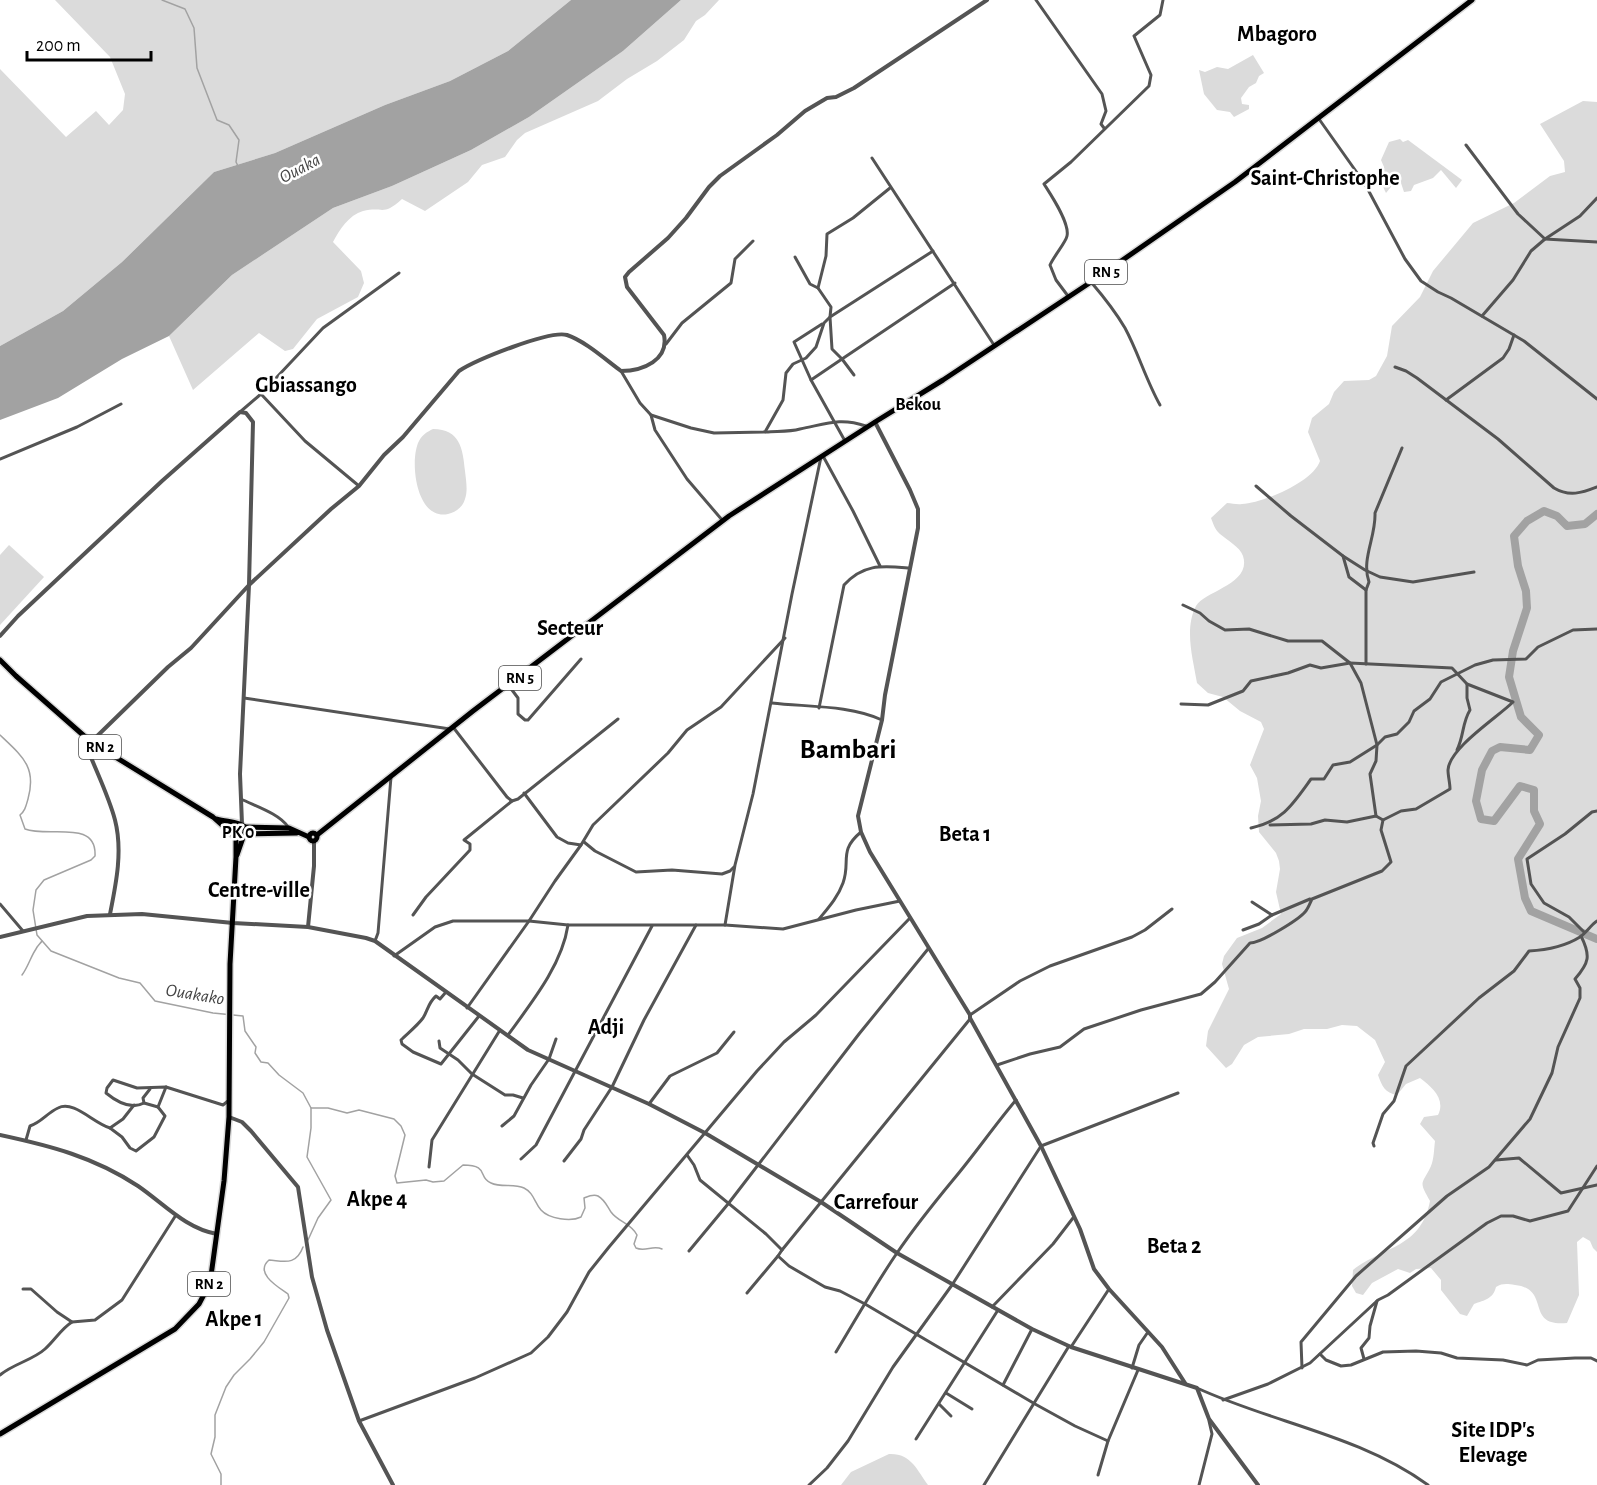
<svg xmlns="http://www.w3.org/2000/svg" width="1597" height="1485" font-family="'Alegreya Sans',sans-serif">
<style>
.green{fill:#dbdbdb}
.water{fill:#a2a2a2}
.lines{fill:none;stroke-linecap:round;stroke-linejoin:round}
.stream{stroke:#a2a2a2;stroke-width:1.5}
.river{stroke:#a2a2a2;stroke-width:8}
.primary-casing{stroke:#dbdbdb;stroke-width:8}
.minor{stroke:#545454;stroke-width:3}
.tertiary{stroke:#545454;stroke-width:4}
.primary{stroke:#000;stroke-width:5}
.labels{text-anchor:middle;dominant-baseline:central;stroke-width:5;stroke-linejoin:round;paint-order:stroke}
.shield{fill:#fff;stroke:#4c4c4c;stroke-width:1.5}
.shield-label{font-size:15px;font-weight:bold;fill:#000}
.water-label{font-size:18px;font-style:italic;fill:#434343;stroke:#fff}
.neighbourhood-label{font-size:18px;font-weight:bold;fill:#000;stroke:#fff}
.district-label{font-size:22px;font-weight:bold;fill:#000;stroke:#fff}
.town-label{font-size:28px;font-weight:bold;fill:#000;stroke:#fff}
</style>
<rect width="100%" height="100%" fill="#fff"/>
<g class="green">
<path d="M55,0H571L508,51L450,81L385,105L275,153L214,172L122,262L63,311L0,346V69L66,137L96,111L109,125L123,110L125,94L110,57Z"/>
<path d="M681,0H719L705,15L696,21L684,40L657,61L627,79L598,101L525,133L517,140L505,157L482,165L468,182L425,211L402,199C382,217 384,206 363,211C349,215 339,230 333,242L361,271L364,283L358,297L317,319L293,349L285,351L259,333L193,390L169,336L232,275L333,208L392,186L471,150L529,117L623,51Z"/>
<path d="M1253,55L1264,73L1259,76L1256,83L1249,87L1241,98L1242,104L1249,105V109L1234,117L1230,112L1217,110L1204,94L1199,70L1205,72L1217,67L1228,69Z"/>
<path d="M1583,101L1597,102V1252L1593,1248L1590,1241L1583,1237L1577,1242L1579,1295L1567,1323C1524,1327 1552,1289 1515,1285C1507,1284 1503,1283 1496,1287C1493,1299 1485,1300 1474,1304L1467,1316L1460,1314L1441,1290V1280L1431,1268L1416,1269L1410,1273L1398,1269L1372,1283L1363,1295L1356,1293L1352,1286L1353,1270C1384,1246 1421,1248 1430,1201C1418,1180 1422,1185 1431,1166C1434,1159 1434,1149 1435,1141L1420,1124L1424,1117L1438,1115C1446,1099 1432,1087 1420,1078L1406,1084L1397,1095C1385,1093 1382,1086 1378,1075L1385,1062L1375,1040L1357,1026L1342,1025L1327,1029H1304L1289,1034L1258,1037L1244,1045L1232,1064L1226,1068L1206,1046L1208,1031L1229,989L1222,964L1224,956L1237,938L1262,928L1281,914L1276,892L1280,869L1279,861L1276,853L1259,832L1258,816L1261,801L1257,778L1250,765L1264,729L1261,722L1240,711L1223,697L1208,693L1197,683C1193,659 1184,629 1196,606C1205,591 1252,584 1243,556C1240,547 1227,540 1220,534C1215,530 1213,523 1211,518L1227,503C1232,503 1237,505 1242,504C1263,503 1313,482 1320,461L1308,432L1312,418L1329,404L1334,392L1344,381L1369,380L1376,376L1387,356L1392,326L1420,297L1433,271L1473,223L1514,203L1550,176L1565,172L1564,161L1540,124Z"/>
<path d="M1400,139L1403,142L1408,140L1462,180L1456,188L1441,170L1433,178L1414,185L1411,191L1404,192L1401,183H1394L1386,193C1381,183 1380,177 1384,167L1381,160L1389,142Z"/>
<path d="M433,429C460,429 463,449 465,471C466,480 468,491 465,499C463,507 456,512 448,514C416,521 409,460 419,441C423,434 427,432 433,429Z"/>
<path d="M9,545L44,577L0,625V555Z"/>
<path d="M889,1454C911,1453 917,1470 928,1485H841L851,1472Z"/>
</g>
<path class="water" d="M571,0H681L623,51L529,117L471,150L392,186L333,208L232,275L169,336L122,359L58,398L0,420V346L63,311L122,262L214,172L275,153L385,105L450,81L508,51Z"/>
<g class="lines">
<g class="stream">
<path d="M162,0L185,9L194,28L197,68L217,120L229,125L239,140L236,162L238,166"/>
<path d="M0,735C22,756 37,767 28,799C26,806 25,811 20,815L25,829C49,838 97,819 95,856L91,860L44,880L36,890L33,910L37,935L51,951L119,978L140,983L155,1001L213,1013L243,1016L245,1031L256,1047L255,1053L261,1062L268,1063L279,1075L303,1093L311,1108H328L347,1113L359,1110L394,1119L401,1126L405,1135L395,1176L397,1183L426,1180L433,1182L444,1181L463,1165C490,1165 477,1177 491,1183C501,1188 514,1183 524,1188C534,1193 534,1202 541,1210C549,1219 571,1222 581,1217L585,1208L584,1198C589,1196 593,1194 598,1196C605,1200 607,1206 611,1212C618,1222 631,1223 637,1235L634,1244L636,1248C645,1252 653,1245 662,1249"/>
<path d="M22,975C28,967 31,956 36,949C37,946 40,944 42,941"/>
<path d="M308,1240L318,1218L331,1200L307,1157L311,1128V1108"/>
<path d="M221,1485V1474L211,1454L215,1437V1415L226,1387L234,1375L250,1359L264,1342L289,1298L288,1294C278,1287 254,1273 269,1260C284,1261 296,1266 303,1247"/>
</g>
<path class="river" d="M1597,514L1585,524L1567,526L1557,516L1544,511L1527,521L1514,536L1518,566L1526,591L1527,608L1513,651L1509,677L1521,717L1539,735L1530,750L1500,747L1492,751L1482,770L1476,801L1481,819L1494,821L1520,786L1534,790V811L1540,824L1518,859L1525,898L1531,911L1597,939"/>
<g class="primary-casing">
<g id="primary">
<path d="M0,660L16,676L91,742L213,817L234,836H243"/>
<path d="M217,819C226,822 239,821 245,827V832L237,855"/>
<path d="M245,827L289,828L309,837"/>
<circle cx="313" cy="837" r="4"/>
<path d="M245,834L297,833"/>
<path d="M317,835L473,711L729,516L875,422L943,380L1091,282L1235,182L1472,0"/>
<path d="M0,1434L175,1329L199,1304L210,1283L224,1181L229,1117L230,964L236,857V837"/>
</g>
</g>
<g class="minor">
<path d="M1036,0L1102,94L1106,111L1101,124L1104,128"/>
<path d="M1319,119L1365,184L1405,259L1421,281L1438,292L1451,298L1524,341L1597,399"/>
<path d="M1466,145L1518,214L1545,239L1597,242"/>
<path d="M872,158L994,345"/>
<path d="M933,251L830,317L832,349L842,359L955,283"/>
<path d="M795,257L810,284L818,288"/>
<path d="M1091,282C1103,296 1115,311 1125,328C1138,352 1146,380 1160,405"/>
<path d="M1068,296L1056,280L1050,265C1054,256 1066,242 1067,236C1070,223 1051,195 1044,184L1071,162L1149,86L1151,75L1134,36L1160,15L1163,0"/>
<path d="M1482,316L1513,280L1531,251L1545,239L1580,216L1597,198"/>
<path d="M822,324L794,342L811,380L845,441"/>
<path d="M666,344L682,323L731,283L735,259L753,241"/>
<path d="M1395,367L1406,371L1417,378L1498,439L1554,488C1569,497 1582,493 1597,487"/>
<path d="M621,371L640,403L651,415L691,428L714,433L765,432L783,400L786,373L793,364L806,358L816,347L824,323L830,317L831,307L818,288L826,256L827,234L853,218L890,188"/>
<path d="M811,380L842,359L854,375"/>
<path d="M261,394L305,441L359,486"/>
<path d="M1446,400L1503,358L1509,349L1514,335"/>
<path d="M240,412L261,394L323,328L399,273"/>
<path d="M651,415L655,430L687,479L723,521"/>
<path d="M766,432C777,431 789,432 800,429C826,424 840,417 866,426"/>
<path d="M823,456L853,511L880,566"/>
<path d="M0,459L77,427L121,404"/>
<path d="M1256,486L1291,516L1343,556L1365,570L1380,577L1413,582L1474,572"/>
<path d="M1343,556L1349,577L1366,590"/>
<path d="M1183,605L1200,613L1209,621L1225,630L1249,629L1288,641H1322L1350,663L1361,683L1377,745L1376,761L1370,774L1376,816"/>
<path d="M1366,664V590L1369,582C1361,559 1376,537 1375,513L1402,448"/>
<path d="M509,686L518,698V714L525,720H528L581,659"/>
<path d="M244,698L450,729"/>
<path d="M772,703C807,707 850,705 882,720"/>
<path d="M819,708L844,585C864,563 883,566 910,568"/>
<path d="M453,727L507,797L512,801L518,799L618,719"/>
<path d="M1457,750C1464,736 1462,723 1470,710L1467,698V684"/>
<path d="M524,793L557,837L568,843L581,845"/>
<path d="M241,799C255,806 280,814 288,827"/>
<path d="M1270,825L1311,824L1325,820L1347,822L1376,816L1383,820"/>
<path d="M1251,828C1283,821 1293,804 1311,779H1324L1333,765L1350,762L1377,745L1385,737L1397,734L1409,722L1414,711L1430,699L1441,682L1475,665L1493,660L1526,659L1538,647L1573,630L1597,629"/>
<path d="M584,842L595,851L636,872L672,870L722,874L730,871L734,867"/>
<path d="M1252,902L1272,915L1310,899"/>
<path d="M0,904L23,931"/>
<path d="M413,915L426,897L470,850V844L464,840L512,801"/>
<path d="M819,919C828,908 838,897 843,883C851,861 838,851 861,832"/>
<path d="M725,925L735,865L753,794L792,594L821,457"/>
<path d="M1243,930L1259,924L1272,915"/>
<path d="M1584,932L1569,917L1544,903L1531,884L1527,859L1565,834L1592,812L1597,811"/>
<path d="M375,941L378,933L391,777"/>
<path d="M394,956L435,927L453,921H529L568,925H725L783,929L856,910L900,901"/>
<path d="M446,992L440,999L436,996C428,1003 428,1010 423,1018C417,1026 408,1033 401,1040L402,1044L413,1052L441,1064L479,1016"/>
<path d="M467,1008L529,921L555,881L581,845L593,825L668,753L687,730L721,707L785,638"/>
<path d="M970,1015L1020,981L1050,966L1132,937L1145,930L1172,909"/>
<path d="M508,1035C532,1002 562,965 568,925"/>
<path d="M439,1041L440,1048L458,1060L472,1074L505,1095H513L523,1098"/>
<path d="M997,1065L1030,1054L1060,1047L1084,1029L1141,1010L1201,994L1215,982L1250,943C1261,943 1298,920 1305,912C1308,909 1310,903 1312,899L1382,871L1391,862L1381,830L1383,820L1401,811L1416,809L1450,789C1450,783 1448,776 1448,770C1449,748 1498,717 1513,702L1467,684L1452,668L1350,663L1321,668L1310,665L1288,673L1251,681L1243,691L1208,705L1181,704"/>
<path d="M150,1089L143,1098L144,1103L158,1107"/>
<path d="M144,1103C131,1110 117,1102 106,1093L107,1088L113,1080L137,1088L166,1087L223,1105L228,1101"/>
<path d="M649,1104L670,1076L717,1053L734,1032"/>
<path d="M134,1105L123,1119L110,1128L122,1137L130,1148L136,1151L154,1137L165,1116L158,1107L166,1087"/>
<path d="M502,1126L514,1116L531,1085L549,1059L556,1039"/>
<path d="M26,1140L30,1126C42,1122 47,1113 58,1108C74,1100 93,1123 110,1128"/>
<path d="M1374,1146L1373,1143L1383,1114L1394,1101L1406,1066L1479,998L1514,971L1529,951C1547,950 1564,947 1580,937C1586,933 1591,925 1597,921"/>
<path d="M687,1155L694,1165L700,1180L766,1234L782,1250L778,1256L789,1266L825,1287L840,1291L865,1304L1035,1404L1075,1426L1108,1441"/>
<path d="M521,1159L536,1145L652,926"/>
<path d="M1496,1160L1519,1158L1561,1193L1597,1185"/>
<path d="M564,1161L581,1139L584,1130L612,1087L644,1020L696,925"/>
<path d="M429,1167L432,1140L500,1030"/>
<path d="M782,1250L970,1019"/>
<path d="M689,1251L728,1204L859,1034L928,949"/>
<path d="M23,1289H31L57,1312L72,1322L95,1320L122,1300L176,1215"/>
<path d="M747,1293L778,1256"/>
<path d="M992,1307L1053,1244L1073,1218"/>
<path d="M1071,1347L1109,1289"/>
<path d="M836,1352C856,1319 875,1285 897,1253C914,1228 934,1203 953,1180C975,1154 994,1126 1016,1100"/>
<path d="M1320,1354L1326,1360L1341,1366L1351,1365L1383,1352L1416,1351L1441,1353L1457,1358L1503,1360L1527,1365L1538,1360L1575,1358H1591L1597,1361"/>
<path d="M1364,1359L1361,1348L1369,1338L1370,1326L1377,1301"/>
<path d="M1132,1368L1139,1345L1148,1332"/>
<path d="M1302,1368L1301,1342L1356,1276L1447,1196L1489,1167L1530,1119L1552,1073L1558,1047L1580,998V988L1575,979C1589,963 1591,956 1581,936"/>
<path d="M0,1375C13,1364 33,1360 45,1349C55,1340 61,1329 72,1322"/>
<path d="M1003,1385L1032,1329"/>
<path d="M1197,1388C1273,1423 1359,1435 1428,1485"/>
<path d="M946,1393L972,1409"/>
<path d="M1223,1400L1268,1384L1310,1363L1378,1300L1388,1295L1487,1223L1501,1216H1513L1530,1221L1568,1211L1597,1166"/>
<path d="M939,1404L951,1416"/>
<path d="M359,1421L475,1378L531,1353L548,1337L567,1312L589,1272L609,1247L757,1071L784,1042L816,1015L910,918"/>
<path d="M916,1439L998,1310"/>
<path d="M1098,1475L1108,1441L1138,1370"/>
<path d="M809,1485L827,1468L848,1441L893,1367L952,1285L1041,1146L1178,1093"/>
<path d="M984,1485L1069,1346"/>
<path d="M1199,1485L1212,1434L1209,1421"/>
</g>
<g class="tertiary">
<path d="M875,422L910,490L918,509V528L885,695L882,720L858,816L861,832L870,852L970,1015V1018L1041,1146L1080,1229L1094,1269L1109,1289L1162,1347L1185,1383"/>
<path d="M0,636L18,616L162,481L240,412L246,413L253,422L249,585L240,774L242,824"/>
<path d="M110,914C116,884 123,851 115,820C109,797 97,773 88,750L91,742L168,667L191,648L249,585L331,509L359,486L384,455L403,437L459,371C476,360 549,330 567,335C585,341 606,360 621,371C643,371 669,360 664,335L627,287L625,277L629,272L668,238L686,218L709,187L720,176L777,135L805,111L827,98L836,97L854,88L987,0"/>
<path d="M308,927L314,866V841"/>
<path d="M0,937L87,916L142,914L233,923L308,927L366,938L375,941L528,1050L649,1104L705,1133L821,1202L897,1253L1032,1329L1071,1347L1197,1388L1209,1419L1258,1485"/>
<path d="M229,1117L242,1122L251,1131L298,1187L312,1277L327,1330L359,1421L393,1485"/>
<path d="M0,1135C51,1146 94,1157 138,1186C163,1203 186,1229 217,1234"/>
</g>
<use href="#primary" class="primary"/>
</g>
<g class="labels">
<g class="shield">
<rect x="1085" y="260" width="42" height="24" rx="4.5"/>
<rect x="499" y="666" width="42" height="24" rx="4.5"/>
<rect x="79" y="735" width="42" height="24" rx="4.5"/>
<rect x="188" y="1272" width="42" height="24" rx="4.5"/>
</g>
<g class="shield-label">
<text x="1106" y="272">RN 5</text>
<text x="520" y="678">RN 5</text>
<text x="100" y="747">RN 2</text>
<text x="209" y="1284">RN 2</text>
</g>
<g class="water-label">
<text transform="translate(300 169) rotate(-28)">Ouaka</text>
<text transform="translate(195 995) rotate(9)">Ouakako</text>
</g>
<g class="neighbourhood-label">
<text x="918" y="405">Bekou</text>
<text x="238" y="833">PK 0</text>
</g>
<g class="district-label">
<text x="1277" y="34">Mbagoro</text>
<text x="1325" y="178">Saint-Christophe</text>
<text x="306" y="385">Gbiassango</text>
<text x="570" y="628">Secteur</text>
<text x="965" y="834">Beta 1</text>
<text x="259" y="890">Centre-ville</text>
<text x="606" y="1027">Adji</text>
<text x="377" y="1199">Akpe 4</text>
<text x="876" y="1202">Carrefour</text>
<text x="1174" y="1246">Beta 2</text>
<text x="234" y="1319">Akpe 1</text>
<text x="1493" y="1430">Site IDP's<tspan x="1493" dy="25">Elevage</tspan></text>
</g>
<g class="town-label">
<text x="848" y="750">Bambari</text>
</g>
</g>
<path d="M27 51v9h124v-9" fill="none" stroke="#000000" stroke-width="3"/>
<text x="36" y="51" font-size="18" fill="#000000" stroke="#ffffff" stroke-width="4.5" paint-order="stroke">200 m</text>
</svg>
